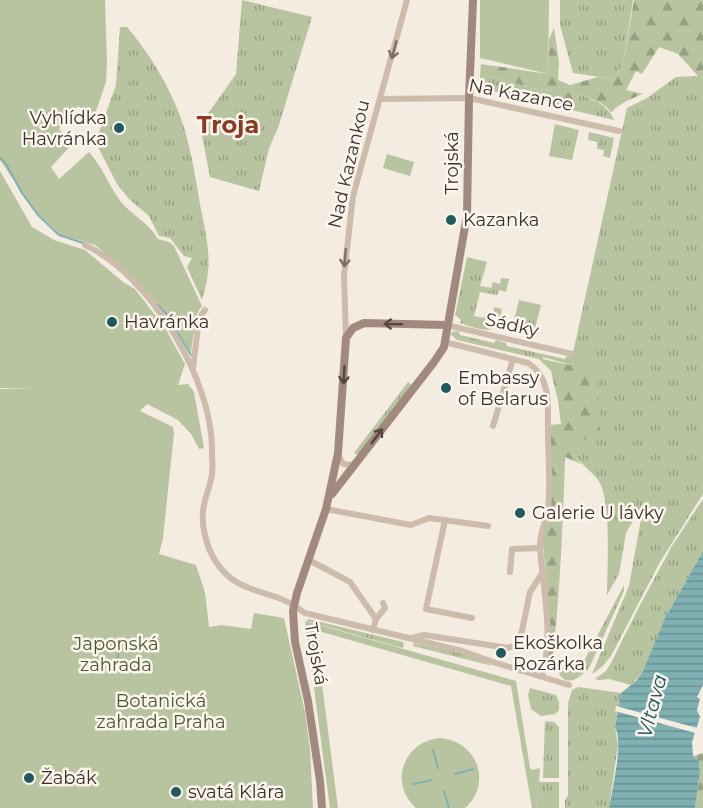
<svg xmlns="http://www.w3.org/2000/svg" width="703" height="808" font-family="Montserrat,sans-serif">
<style>
.grass{fill:url(#grass-tufts)}
.forest{fill:url(#forest-firs)}
.green{fill:#b8c4a0}
.water{fill:url(#water-rules)}
.pier{fill:#f4ebe1}
.lines{fill:none;stroke-linecap:round;stroke-linejoin:round}
.stream{stroke:#7fb0b2;stroke-width:2}
.street{stroke:#cdbbac;stroke-width:6}
.secondary{stroke:#a18a7d;stroke-width:8}
.oneway{stroke:#7d6f65}
.oneway2{stroke:#544640}
.poi-dot{fill:#1f5a5e;stroke:#fbf5ee;stroke-width:2}
.labels{text-anchor:middle;dominant-baseline:central;stroke-width:5;stroke-linejoin:round;paint-order:stroke}
.street-label{font-size:18px;fill:#3b302b;stroke:#fbf5ee}
.poi-label{font-size:18px;fill:#3b302b;stroke:#fbf5ee;text-anchor:start}
.park-label{font-size:18px;fill:#4a5a2e;stroke:#fbf5ee}
.water-label{font-size:20px;font-style:italic;fill:#1f5a5e;stroke:#fbf5ee}
.district-label{font-size:24px;font-weight:bold;fill:#8c3b22;stroke:#fbf5ee}
</style>
<defs>
<pattern id="grass-tufts" width="24" height="20" patternUnits="userSpaceOnUse" patternTransform="scale(1.5)"><rect width="24" height="20" fill="#b8c4a0"/><path d="M3 7l-1-3M5 7V3M7 7l1-3M15 17l-1-3M17 17v-4M19 17l1-3" fill="none" stroke="#97a083"/></pattern>
<pattern id="forest-firs" width="22" height="20" patternUnits="userSpaceOnUse" patternTransform="scale(1.5)"><rect width="22" height="20" fill="#b8c4a0"/><path d="M5 1l3.5 6h-7zM16 11l3.5 6h-7z" fill="#97a083"/></pattern>
<pattern id="water-rules" width="6" height="5" patternUnits="userSpaceOnUse" patternTransform="scale(1.5)"><rect width="6" height="5" fill="#7fb0b2"/><path d="M0 2.5h6" fill="none" stroke="#699091"/></pattern>
</defs>
<rect width="100%" height="100%" fill="#f4ebe1"/>
<g class="grass">
<path d="M242,0L312,17L278,128L269,148L259,191L210,177L200,125L236,74Z"/>
<path d="M560,0H633L623,64L613,79L573,73L560,25Z"/>
<path d="M120,27H127C151,55 175,95 185,131C192,155 196,180 200,204C207,240 214,263 202,300L187,267L192,258L184,256L170,238L159,236L149,216L129,199L117,184L99,149L97,138L116,85Z"/>
<path d="M703,71V494L660,562L611,656L602,667L592,674L629,586L644,502L626,533L619,574L607,595C607,571 612,498 598,480C591,471 581,464 573,453L572,358L571,365L543,357V360L457,340L450,334L455,331L459,332L460,335L494,343L496,340L506,343L507,346L565,359L567,356L572,357L627,108L647,98L676,77L697,76Z"/>
<path d="M480,74L543,91L558,90L539,102L480,88Z"/>
<path d="M581,95C596,100 607,105 614,120L559,107Z"/>
<path d="M555,124L579,130L572,160L549,156Z"/>
<path d="M589,132L614,138L610,158L603,156L604,150L597,149L598,142L588,140Z"/>
<path d="M467,257L487,262L480,286L491,288L493,282L500,284L501,278L509,279L506,292L499,290L497,295L480,292L474,316L484,318L486,312L493,314L494,307L502,309C501,313 501,320 499,324C493,336 469,326 460,323L461,320L455,315Z"/>
<path d="M519,300L541,305L535,329L513,324Z"/>
<path d="M408,382L412,385L358,455L354,453Z"/>
<path d="M703,499V551L668,613L642,673L631,685L609,679L599,680L595,679L606,671L611,663L639,607L672,546Z"/>
<path d="M624,585V591L590,666C582,678 564,690 557,669L584,661Z"/>
<path d="M308,619L403,642L404,646L402,648L307,621Z"/>
<path d="M414,643L467,654L493,666L413,646Z"/>
<path d="M578,687L621,693L615,728L618,745L609,808H565V800L568,796V703L572,690Z"/>
<path d="M530,688L556,695L559,702V710L555,714L541,716L531,709L528,695Z"/>
<path d="M545,721L554,722L559,727V778H543Z"/>
<path d="M539,782H559V808H537L536,801H538Z"/>
</g>
<g class="forest">
<path d="M634,0H703V71L698,76L678,54L659,47L642,74L636,71L626,90L643,94C631,99 619,103 611,113C606,103 591,98 581,95L559,107L545,98L557,90L543,91L480,74L481,64L548,74L549,39L554,28L559,62L558,80L570,85L598,77L613,79L623,64Z"/>
<path d="M572,357L597,369L600,435L586,440L574,430L573,453L581,464L565,457C563,524 560,590 553,656L548,657L549,614L543,545V534L549,517L550,425L561,424L558,401L551,371L538,358L570,365Z"/>
<path d="M703,753V808H695L700,772L699,761L693,756Z"/>
</g>
<g class="green">
<path d="M0,0H105L107,64L106,82L94,117L78,106L59,129L72,144L51,167L59,179L89,152C102,166 108,184 119,199C130,215 148,221 158,239L169,242L174,246L202,306L196,315L191,353L167,314L129,273L95,245L61,235L34,210L0,160Z"/>
<path d="M480,0H549L548,74L480,58Z"/>
<path d="M387,154L414,162L410,176L383,168Z"/>
<path d="M0,171L32,227L54,240L85,250L123,282L135,289L165,328L185,364L178,385L188,384L194,392L204,448L199,449L191,434L178,420L147,404L140,411L173,427L174,433L163,538L159,554L196,565L205,592L209,627L221,625L251,629L254,613L284,618L305,712L310,749L313,808H0V389H36L0,388Z"/>
<path d="M305,621L516,681L530,768L532,770L540,768L538,801L536,802L537,808H532L511,686L315,630L338,808H330Z"/>
<path d="M440,738C477,741 493,783 465,808H416C388,783 404,741 440,738Z"/>
</g>
<path class="water" d="M703,551V685L697,697L700,699L697,710L700,717L692,742L693,756L699,761L700,772L695,808H609C612,791 624,740 615,728L621,693L636,681L642,673L666,616L664,611L668,613Z"/>
<path class="pier" d="M616,706L701,729L699,734L615,711Z"/>
<g class="lines">
<g class="stream">
<path d="M0,158L6,164L22,193L38,215L59,235L86,244"/>
<path d="M158,305L167,315L191,355"/>
<path d="M110,666L118,657L119,649"/>
<path d="M433,750L438,768"/>
<path d="M455,774L473,769"/>
<path d="M413,784L432,780"/>
<path d="M444,791L449,808"/>
</g>
<g class="street">
<path d="M380,99L469,98L619,131"/>
<path d="M85,245C150,275 213,380 212,451C212,458 213,466 212,474C211,484 206,494 204,505C200,522 206,547 216,562C233,588 255,589 281,599C290,602 297,608 305,613L462,651L496,663L569,685"/>
<path d="M446,325L572,354"/>
<path d="M346,338L344,276L353,196L407,0"/>
<path d="M445,342L528,363C553,379 547,408 548,434C548,459 551,483 548,508C547,522 539,531 540,548C543,591 554,633 542,676"/>
<path d="M193,368L199,318L205,310"/>
<path d="M493,426L513,359"/>
<path d="M338,454L343,464L354,465"/>
<path d="M326,509L411,525L429,518L488,526"/>
<path d="M445,520L426,609L472,618"/>
<path d="M309,560L350,582L376,619L373,630"/>
<path d="M510,572L512,549L540,548"/>
<path d="M376,619L385,608L383,603"/>
<path d="M412,638L424,635L508,648L516,645L522,631L530,592L543,572"/>
</g>
<g class="secondary">
<path d="M332,494L434,362L444,347L467,215L469,98L473,0"/>
<path d="M322,808L320,781L308,701L295,642L293,611L297,593L326,509L338,453L346,338L353,328L364,323L446,325"/>
</g>
</g>
<defs><path id="oneway-shaft" d="M-6 0H5M1.5-3L5.5 0L1.5 3" fill="none" stroke-width="1.6" stroke-linecap="round" stroke-linejoin="round" transform="scale(1.5)"/></defs>
<g class="oneway">
<use href="#oneway-shaft" transform="translate(394 50) rotate(105)"/>
<use href="#oneway-shaft" transform="translate(345 258) rotate(95)"/>
</g>
<g class="oneway2">
<use href="#oneway-shaft" transform="translate(393 324) rotate(-179)"/>
<use href="#oneway-shaft" transform="translate(344 375) rotate(93)"/>
<use href="#oneway-shaft" transform="translate(377 436) rotate(-53)"/>
</g>
<g class="poi-dot">
<circle cx="119" cy="128" r="6"/>
<circle cx="451" cy="220" r="6"/>
<circle cx="112" cy="322" r="6"/>
<circle cx="446" cy="388" r="6"/>
<circle cx="520" cy="513" r="6"/>
<circle cx="501" cy="653" r="6"/>
<circle cx="29" cy="778" r="6"/>
<circle cx="176" cy="792" r="6"/>
</g>
<g class="labels">
<g class="street-label">
<text transform="translate(521 95) rotate(11)">Na Kazance</text>
<text transform="translate(452 163) rotate(-90)">Trojská</text>
<text transform="translate(349 164) rotate(-77)">Nad Kazankou</text>
<text transform="translate(512 325) rotate(13)">Sádky</text>
<text transform="translate(316 654) rotate(80)">Trojská</text>
</g>
<g class="poi-label">
<text x="107" y="118" text-anchor="end">Vyhlídka<tspan x="107" dy="21">Havránka</tspan></text>
<text x="463" y="220">Kazanka</text>
<text x="124" y="322">Havránka</text>
<text x="458" y="378">Embassy<tspan x="458" dy="21">of Belarus</tspan></text>
<text x="532" y="513">Galerie U lávky</text>
<text x="513" y="643">Ekoškolka<tspan x="513" dy="21">Rozárka</tspan></text>
<text x="41" y="778">Žabák</text>
<text x="188" y="792">svatá Klára</text>
</g>
<g class="park-label">
<text x="116" y="644">Japonská<tspan x="116" dy="21">zahrada</tspan></text>
<text x="161" y="701">Botanická<tspan x="161" dy="21">zahrada Praha</tspan></text>
</g>
<g class="water-label">
<text transform="translate(652 706) rotate(-75)">Vltava</text>
</g>
<g class="district-label">
<text x="228" y="124">Troja</text>
</g>
</g>
</svg>
